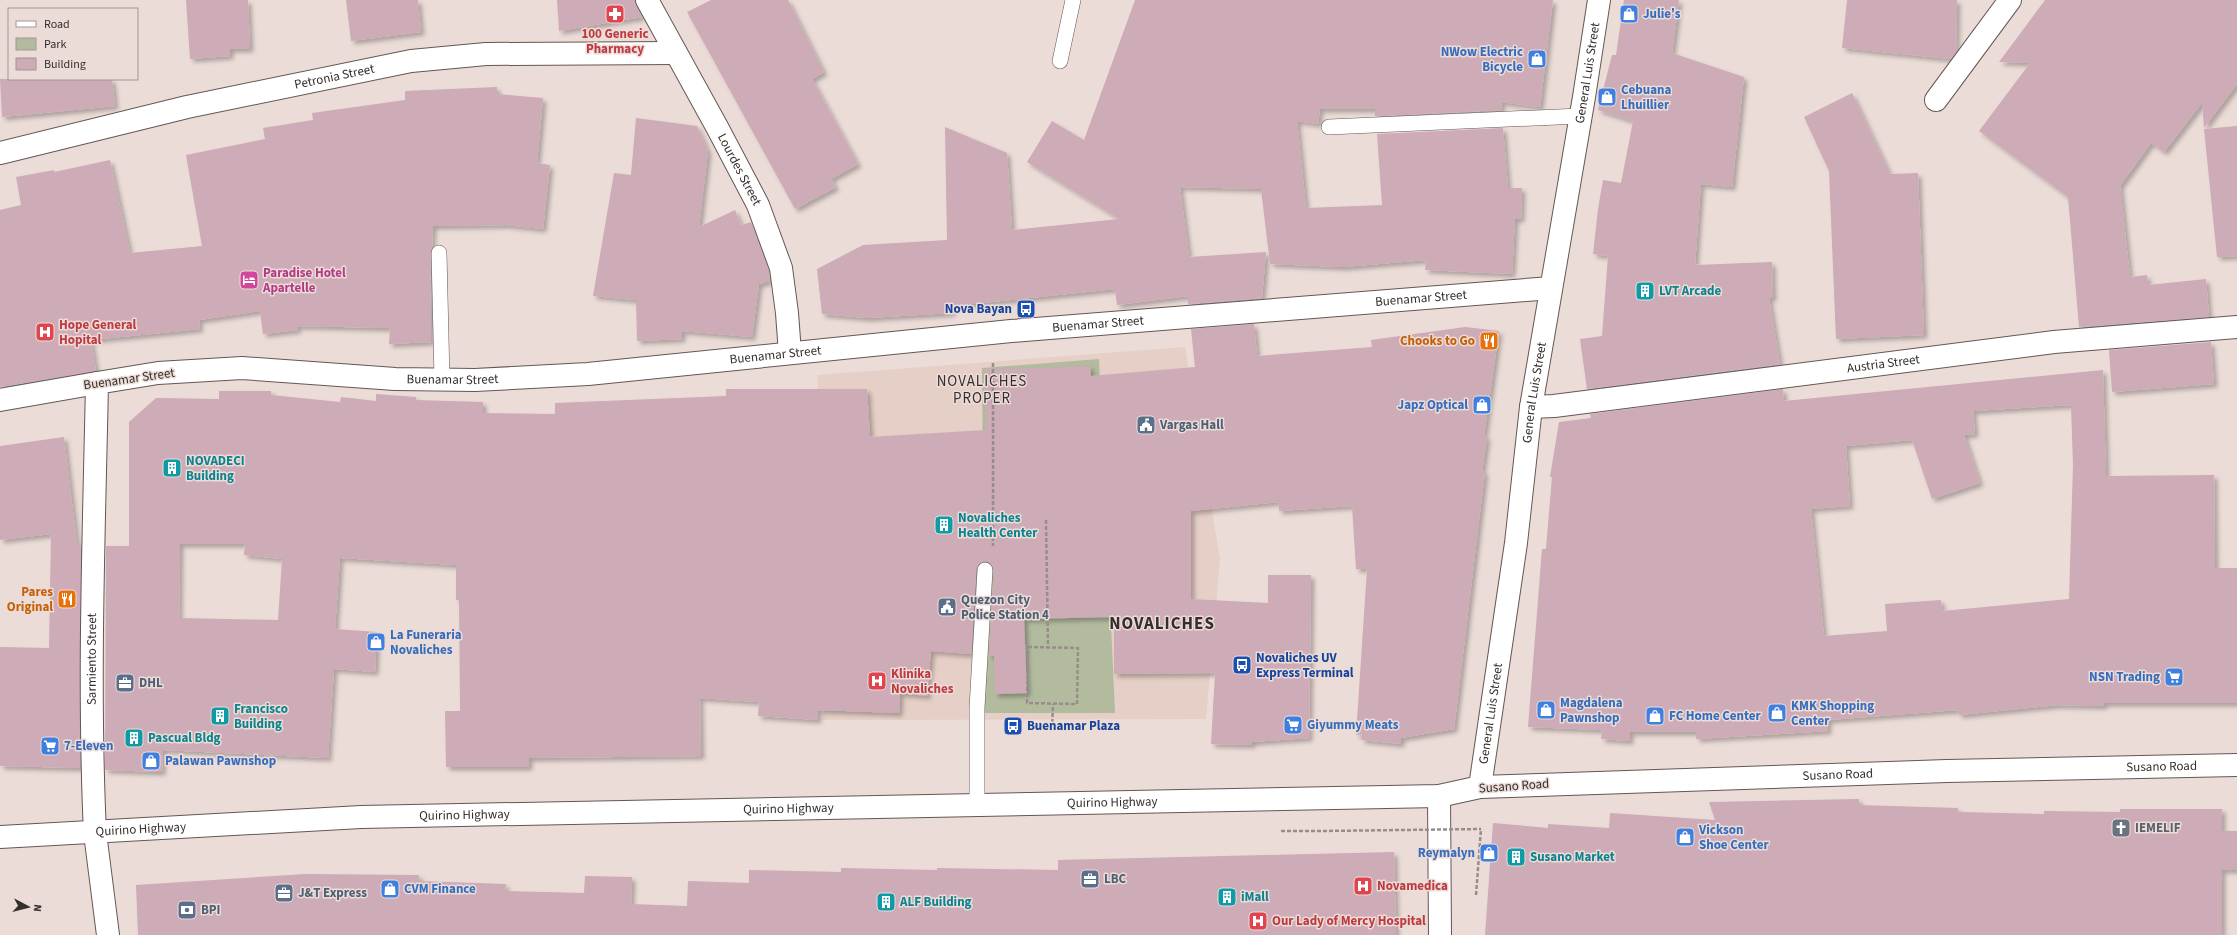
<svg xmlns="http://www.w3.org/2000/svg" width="2237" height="935" font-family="'Source Sans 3',sans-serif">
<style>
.built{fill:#e5cfc6}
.green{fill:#b3bb9f}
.building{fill:#cdabb7;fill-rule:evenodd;filter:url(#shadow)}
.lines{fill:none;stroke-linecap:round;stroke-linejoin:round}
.service-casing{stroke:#645753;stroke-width:16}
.minor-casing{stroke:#645753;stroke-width:24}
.tertiary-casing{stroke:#645753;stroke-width:24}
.secondary-casing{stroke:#645753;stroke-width:24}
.primary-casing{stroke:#645753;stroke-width:24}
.path{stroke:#998d8a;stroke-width:2.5;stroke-dasharray:4 2;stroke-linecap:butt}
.service{stroke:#fff;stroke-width:15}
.minor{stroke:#fff;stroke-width:22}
.tertiary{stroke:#fff;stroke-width:22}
.secondary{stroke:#fff;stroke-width:22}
.primary{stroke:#fff;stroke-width:22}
.path-bridge{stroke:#998d8a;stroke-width:2.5;stroke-dasharray:4 2;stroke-linecap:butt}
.labels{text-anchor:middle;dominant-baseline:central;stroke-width:3;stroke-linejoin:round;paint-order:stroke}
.shop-label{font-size:13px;font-weight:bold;fill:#366cbe;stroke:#ecdcd7;text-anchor:start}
.health-label{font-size:13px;font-weight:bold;fill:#be3a42;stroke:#ecdcd7;text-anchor:start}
.street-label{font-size:13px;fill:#342e2c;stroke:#ecdcd7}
.hotel-label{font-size:13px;font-weight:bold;fill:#b23c85;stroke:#ecdcd7;text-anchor:start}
.culture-label{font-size:13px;font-weight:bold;fill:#0d838f;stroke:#ecdcd7;text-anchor:start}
.transit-label{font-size:13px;font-weight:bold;fill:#164399;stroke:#ecdcd7;text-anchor:start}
.food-label{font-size:13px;font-weight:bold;fill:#c56008;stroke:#ecdcd7;text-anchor:end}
.service-label{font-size:13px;font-weight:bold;fill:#4e5e75;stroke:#ecdcd7;text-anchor:start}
.worship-label{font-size:13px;font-weight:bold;fill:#5b616d;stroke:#ecdcd7;text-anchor:start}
.quarter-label{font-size:15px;letter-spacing:1px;fill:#342e2c;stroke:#ecdcd7}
.district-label{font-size:17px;font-weight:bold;letter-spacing:1px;fill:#342e2c;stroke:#ecdcd7}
</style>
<defs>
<filter id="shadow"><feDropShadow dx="3.5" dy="3.5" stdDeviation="2" flood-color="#0004"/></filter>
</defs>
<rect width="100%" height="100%" fill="#ecdcd7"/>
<path class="built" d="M1185,347L1220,559L1206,719L823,720L829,634V523L817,375Z"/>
<path class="green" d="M1099,359L1115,713H985L982,368Z"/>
<g class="building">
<path d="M186,0H248L250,49H230V56L190,59Z"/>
<path d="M346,0H418L421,32L351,41Z"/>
<path d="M557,0H635L642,17L559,31Z"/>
<path d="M711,0H788L824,72L812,79L858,164L831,179L836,187L795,209L687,12Z"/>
<path d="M1135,0H1553L1540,107L1501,102L1502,110L1375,116V109H1320L1318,124L1297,121L1306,208L1382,205L1377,134L1503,128L1508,188H1522L1521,219H1515L1512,274L1425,270L1426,260L1343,267L1270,264L1261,189L1180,187L1189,257L1266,252L1262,298L1188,304V296L1117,305L1115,289L952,306V313L867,318L822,314L817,269L863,245L947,240L945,127L1007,153L1012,230L1119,219L1027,162L1052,121L1084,140Z"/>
<path d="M1624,0H1679L1672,53L1744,77L1732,187L1701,184L1695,265L1772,262L1773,298H1769L1780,364L1587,389L1580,339L1602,336L1608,256L1593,254L1598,209L1603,180L1621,183L1633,121L1598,110L1612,55H1616Z"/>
<path d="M1847,0H1957L1956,52L1951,59L1842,48Z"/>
<path d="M2045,0H2237V84L2204,128L2202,103L2164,152L2151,143L2120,186L2130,277L2147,275L2148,285L2206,279L2209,317L2079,327L2068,197L1979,131L2030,63L1999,62Z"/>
<path d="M0,79H112L115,106L2,117Z"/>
<path d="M497,87V94L543,98L537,163L550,165L543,229L506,225L433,226L432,247L430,253L431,342L389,344L390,328L297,326L298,330L263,334L260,311L199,320L200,329L91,340L96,371L0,387V210L21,205L16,177L54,170V172L110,160L130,253L202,246L186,155L265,139L263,128L313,120L312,113L405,100V91Z"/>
<path d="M1852,93L1890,174L1918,173L1924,335L1836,339L1829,171L1804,117Z"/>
<path d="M636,118L697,126L708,151L699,227L735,210L741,225L751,222L769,271L770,281L759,284L752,337L682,331V339L637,341L636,300L593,296L614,173L631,175Z"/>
<path d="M2237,126V256L2217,257L2204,129Z"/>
<path d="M1254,324L1257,356L1372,347L1371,340L1465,327L1499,331L1484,436L1487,437L1482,472L1485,471L1454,729L1401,738V744L1361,740L1362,734L1356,735L1367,569H1356L1352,506L1279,511L1278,502L1191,511V599L1268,603V575H1311L1309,738L1252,742V745L1211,744L1215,673L1114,674V617L1024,619L1027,693L995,694L994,656H989L994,570L990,563L985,561L978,565L976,569L971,654L931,651L927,696L900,693L899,713L818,710V720L758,716L759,702L700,698L701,756L529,758V767H446L445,711H460L459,600H456V565L340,558L335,629L377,632L375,672L334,669L328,758L163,750L162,772L105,770L106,546H129V422L156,398L219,399V391H271V395L340,402L341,397L376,401V394L416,397V400L483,402V413L555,414V403L726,396V389H867L870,437L986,430L984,370L1090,366L1091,376L1195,367L1191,329ZM180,544H245L244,555L282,559L278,620L179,618Z"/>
<path d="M2211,342L2214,384L2112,392L2109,350Z"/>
<path d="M2103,370L2106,476L2214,475L2215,568H2237V703H2104V706L2058,705L1959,715L1958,710L1828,720V731L1696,739V732H1630V741L1601,739L1602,730L1528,727L1542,549H1546L1552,477H1550L1559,422L1591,418L1590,414L1783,389L1784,401ZM2071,405L2073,465L2069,599L1942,611L1941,600L1885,604L1887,631L1824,636L1811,509L1850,506L1846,446L1912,440L1932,499L1980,483L1964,435L1975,434L1973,411Z"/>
<path d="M64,437L77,545H81L80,768L0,766V647L49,648L51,534L0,540V446Z"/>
<path d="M1859,799V805L1958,808V812L2044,814V811L2120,812V809H2222V831H2237V870H2222V935H1485L1493,823L1548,828V824L1609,828L1610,813L1715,820L1709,802Z"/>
<path d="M1394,852L1396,935H138L136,885L305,874L419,875V881L506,884L505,891L584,893L585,876L632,877L631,904L687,906L688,881L749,883V870L841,872V868L937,870V868L1058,870V860Z"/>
</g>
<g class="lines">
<g class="service-casing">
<g id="service">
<path d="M1060,61L1073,0"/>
<path d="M1329,127L1580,116"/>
<path d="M439,253L442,379"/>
<path d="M977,805V708L985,570"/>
</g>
</g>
<g class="minor-casing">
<g id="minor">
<path id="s1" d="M647,0L717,127L758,205L781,268L787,313L790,353"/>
<path d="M1936,100L2010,0"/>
<path id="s2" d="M0,153L187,107L411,61L486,54L674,53"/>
<path id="s3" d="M1531,407L1554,406L2054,342L2237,327"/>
</g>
</g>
<g class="tertiary-casing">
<g id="tertiary">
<path d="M0,400L97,383"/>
<path d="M95,833L108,935"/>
</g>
</g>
<g class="secondary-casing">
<g id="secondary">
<path id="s4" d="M1480,787L1947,771L2237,765"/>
</g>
</g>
<g class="primary-casing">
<g id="primary">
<path d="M1439,796L1440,935"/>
<path id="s5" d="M95,833C88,683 94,532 97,383L158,373L242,368L395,379L475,380L588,374L1011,331L1551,288"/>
<path id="s6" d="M0,837L361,817L1439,796L1480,787L1516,543L1531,407L1584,97L1599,0"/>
</g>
</g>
<g class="path">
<path d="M993,363V546"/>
<path d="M1046,520L1048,647"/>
<path d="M1028,647L1078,648L1077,704L1027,703Z"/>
<path d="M1052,729L1053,704"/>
<path d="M1281,831H1323"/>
<path d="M1476,895L1481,829"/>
</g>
<use href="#service" class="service"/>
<use href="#minor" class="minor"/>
<use href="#tertiary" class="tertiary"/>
<use href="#secondary" class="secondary"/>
<use href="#primary" class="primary"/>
<path class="path-bridge" d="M1323,831L1481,829"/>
</g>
<defs>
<g id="pharmacy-square" transform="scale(1)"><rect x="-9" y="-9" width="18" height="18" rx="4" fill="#e0444e" stroke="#ecdcd7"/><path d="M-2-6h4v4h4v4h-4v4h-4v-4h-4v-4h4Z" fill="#fff"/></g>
<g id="shop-square" transform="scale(1)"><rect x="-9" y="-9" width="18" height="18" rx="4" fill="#3f7fe0" stroke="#ecdcd7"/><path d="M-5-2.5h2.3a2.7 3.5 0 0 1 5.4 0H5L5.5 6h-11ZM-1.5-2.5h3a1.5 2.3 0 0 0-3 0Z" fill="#fff"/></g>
<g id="hotel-square" transform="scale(1)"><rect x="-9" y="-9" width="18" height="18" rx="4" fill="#d1479c" stroke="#ecdcd7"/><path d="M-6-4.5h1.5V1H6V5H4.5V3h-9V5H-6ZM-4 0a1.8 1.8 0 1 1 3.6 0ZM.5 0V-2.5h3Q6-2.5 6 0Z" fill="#fff"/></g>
<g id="building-square" transform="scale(1)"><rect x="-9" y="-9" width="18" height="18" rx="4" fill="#0f9aa8" stroke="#ecdcd7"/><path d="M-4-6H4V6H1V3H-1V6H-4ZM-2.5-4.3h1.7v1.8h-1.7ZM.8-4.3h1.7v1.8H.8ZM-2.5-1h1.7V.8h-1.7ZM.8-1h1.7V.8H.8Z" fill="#fff"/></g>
<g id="bus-square" transform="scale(1)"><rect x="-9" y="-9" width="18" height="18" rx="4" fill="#1a4fb4" stroke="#ecdcd7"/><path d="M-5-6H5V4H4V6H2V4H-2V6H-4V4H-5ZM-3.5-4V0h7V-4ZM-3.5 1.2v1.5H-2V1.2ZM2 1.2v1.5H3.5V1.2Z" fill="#fff"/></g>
<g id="hospital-square" transform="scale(1)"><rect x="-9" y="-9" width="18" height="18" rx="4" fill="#e0444e" stroke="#ecdcd7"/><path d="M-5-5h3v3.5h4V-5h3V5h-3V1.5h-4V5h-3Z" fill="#fff"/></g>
<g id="restaurant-square" transform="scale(1)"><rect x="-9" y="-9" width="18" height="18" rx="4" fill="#e8710a" stroke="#ecdcd7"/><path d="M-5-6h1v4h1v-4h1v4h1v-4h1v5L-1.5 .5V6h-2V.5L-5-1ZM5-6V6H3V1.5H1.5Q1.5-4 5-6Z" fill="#fff"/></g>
<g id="civic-square" transform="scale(1)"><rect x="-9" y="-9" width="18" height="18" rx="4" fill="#5c6f8a" stroke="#ecdcd7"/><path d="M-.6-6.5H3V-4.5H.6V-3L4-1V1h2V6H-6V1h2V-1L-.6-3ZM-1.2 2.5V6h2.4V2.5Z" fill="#fff"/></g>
<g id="supermarket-square" transform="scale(1)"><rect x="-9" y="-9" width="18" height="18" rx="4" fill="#3f7fe0" stroke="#ecdcd7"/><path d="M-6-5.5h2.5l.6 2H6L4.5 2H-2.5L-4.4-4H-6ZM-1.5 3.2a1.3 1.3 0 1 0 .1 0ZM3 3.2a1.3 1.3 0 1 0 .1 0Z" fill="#fff"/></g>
<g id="office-square" transform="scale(1)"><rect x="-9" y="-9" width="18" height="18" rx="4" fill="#5c6f8a" stroke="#ecdcd7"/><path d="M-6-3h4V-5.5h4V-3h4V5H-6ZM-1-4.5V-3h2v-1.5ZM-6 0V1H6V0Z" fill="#fff"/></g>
<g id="church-square" transform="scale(1)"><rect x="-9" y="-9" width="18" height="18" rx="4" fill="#6b7280" stroke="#ecdcd7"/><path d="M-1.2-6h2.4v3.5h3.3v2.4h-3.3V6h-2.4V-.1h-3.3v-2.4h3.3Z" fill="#fff"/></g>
<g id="bank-square" transform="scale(1)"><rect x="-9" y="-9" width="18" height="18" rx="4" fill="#5c6f8a" stroke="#ecdcd7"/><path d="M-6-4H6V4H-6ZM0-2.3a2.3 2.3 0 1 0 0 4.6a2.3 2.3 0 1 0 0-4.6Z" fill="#fff"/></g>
</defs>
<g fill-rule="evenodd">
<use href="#pharmacy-square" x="615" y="14"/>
<use href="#shop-square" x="1629" y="14"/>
<use href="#shop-square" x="1537" y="59"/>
<use href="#shop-square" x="1607" y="97"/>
<use href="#hotel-square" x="249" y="280"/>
<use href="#building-square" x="1645" y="291"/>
<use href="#bus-square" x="1026" y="309"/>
<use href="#hospital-square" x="45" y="332"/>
<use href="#restaurant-square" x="1489" y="341"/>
<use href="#shop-square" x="1482" y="405"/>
<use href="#civic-square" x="1146" y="425"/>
<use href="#building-square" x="172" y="468"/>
<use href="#building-square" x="944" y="525"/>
<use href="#restaurant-square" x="67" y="599"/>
<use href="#civic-square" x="947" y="607"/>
<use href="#shop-square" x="376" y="642"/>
<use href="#bus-square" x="1242" y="665"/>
<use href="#supermarket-square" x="2174" y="677"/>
<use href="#hospital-square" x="877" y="681"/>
<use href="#office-square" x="125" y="683"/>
<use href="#shop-square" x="1546" y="710"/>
<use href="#shop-square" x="1777" y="713"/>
<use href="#building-square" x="220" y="716"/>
<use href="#shop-square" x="1655" y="716"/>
<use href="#supermarket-square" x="1293" y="725"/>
<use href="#bus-square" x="1013" y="726"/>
<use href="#building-square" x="134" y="738"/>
<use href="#supermarket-square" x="50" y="746"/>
<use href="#shop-square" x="151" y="761"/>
<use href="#church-square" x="2121" y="828"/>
<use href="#shop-square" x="1685" y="837"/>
<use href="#shop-square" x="1489" y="853"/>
<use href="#building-square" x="1516" y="857"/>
<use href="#office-square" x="1090" y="879"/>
<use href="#hospital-square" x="1363" y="886"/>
<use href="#shop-square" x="390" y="889"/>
<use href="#office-square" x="284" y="893"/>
<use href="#building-square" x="1227" y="897"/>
<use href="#building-square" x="886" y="902"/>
<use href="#bank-square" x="187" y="910"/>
<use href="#hospital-square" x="1258" y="921"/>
</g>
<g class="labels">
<g class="shop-label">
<text x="1643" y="14">Julie's</text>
<text x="1523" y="52" text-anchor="end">NWow Electric<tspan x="1523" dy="15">Bicycle</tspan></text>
<text x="1621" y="90">Cebuana<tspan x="1621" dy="15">Lhuillier</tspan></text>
<text x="1468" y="405" text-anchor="end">Japz Optical</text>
<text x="390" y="635">La Funeraria<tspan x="390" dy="15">Novaliches</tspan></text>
<text x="2160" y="677" text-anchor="end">NSN Trading</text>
<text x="1560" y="703">Magdalena<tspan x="1560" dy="15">Pawnshop</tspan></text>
<text x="1791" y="706">KMK Shopping<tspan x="1791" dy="15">Center</tspan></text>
<text x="1669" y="716">FC Home Center</text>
<text x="1307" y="725">Giyummy Meats</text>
<text x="64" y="746">7-Eleven</text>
<text x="165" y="761">Palawan Pawnshop</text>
<text x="1699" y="830">Vickson<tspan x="1699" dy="15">Shoe Center</tspan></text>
<text x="1475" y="853" text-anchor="end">Reymalyn</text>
<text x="404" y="889">CVM Finance</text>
</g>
<g class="health-label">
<text x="615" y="34" text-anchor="middle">100 Generic<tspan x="615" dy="15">Pharmacy</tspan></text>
<text x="59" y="325">Hope General<tspan x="59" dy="15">Hopital</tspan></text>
<text x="891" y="674">Klinika<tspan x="891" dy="15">Novaliches</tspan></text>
<text x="1377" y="886">Novamedica</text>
<text x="1272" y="921">Our Lady of Mercy Hospital</text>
</g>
<g class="street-label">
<text stroke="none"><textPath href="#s6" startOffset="2204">General Luis Street</textPath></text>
<text stroke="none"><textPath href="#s2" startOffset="343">Petronia Street</textPath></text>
<text stroke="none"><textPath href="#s1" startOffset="193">Lourdes Street</textPath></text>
<text stroke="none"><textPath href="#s5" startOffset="1779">Buenamar Street</textPath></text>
<text stroke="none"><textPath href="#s5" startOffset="1455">Buenamar Street</textPath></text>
<text stroke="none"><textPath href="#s5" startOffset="1131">Buenamar Street</textPath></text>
<text stroke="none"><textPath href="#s3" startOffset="355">Austria Street</textPath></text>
<text transform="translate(129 379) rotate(-8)">Buenamar Street</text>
<text stroke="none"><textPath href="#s5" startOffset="807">Buenamar Street</textPath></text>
<text stroke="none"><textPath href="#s6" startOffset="1880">General Luis Street</textPath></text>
<text stroke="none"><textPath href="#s5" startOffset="174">Sarmiento Street</textPath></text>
<text stroke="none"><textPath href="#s6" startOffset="1556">General Luis Street</textPath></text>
<text stroke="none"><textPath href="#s4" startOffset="682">Susano Road</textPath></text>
<text stroke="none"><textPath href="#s4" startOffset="358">Susano Road</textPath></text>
<text transform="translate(1514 786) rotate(-4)">Susano Road</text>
<text stroke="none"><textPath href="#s6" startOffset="1113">Quirino Highway</textPath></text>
<text stroke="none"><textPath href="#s6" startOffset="789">Quirino Highway</textPath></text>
<text stroke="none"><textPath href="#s6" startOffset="465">Quirino Highway</textPath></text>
<text stroke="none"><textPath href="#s6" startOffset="141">Quirino Highway</textPath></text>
</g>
<g class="hotel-label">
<text x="263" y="273">Paradise Hotel<tspan x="263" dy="15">Apartelle</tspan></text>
</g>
<g class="culture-label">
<text x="1659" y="291">LVT Arcade</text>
<text x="186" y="461">NOVADECI<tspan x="186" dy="15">Building</tspan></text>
<text x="958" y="518">Novaliches<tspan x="958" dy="15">Health Center</tspan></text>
<text x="234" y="709">Francisco<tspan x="234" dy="15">Building</tspan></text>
<text x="148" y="738">Pascual Bldg</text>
<text x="1530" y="857">Susano Market</text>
<text x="1241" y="897">iMall</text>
<text x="900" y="902">ALF Building</text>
</g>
<g class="transit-label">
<text x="1012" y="309" text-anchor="end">Nova Bayan</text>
<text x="1256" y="658">Novaliches UV<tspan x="1256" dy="15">Express Terminal</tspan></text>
<text x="1027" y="726">Buenamar Plaza</text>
</g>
<g class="food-label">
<text x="1475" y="341">Chooks to Go</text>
<text x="53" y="592">Pares<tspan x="53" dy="15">Original</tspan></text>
</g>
<g class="service-label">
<text x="1160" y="425">Vargas Hall</text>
<text x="961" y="600">Quezon City<tspan x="961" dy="15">Police Station 4</tspan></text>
<text x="139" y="683">DHL</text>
<text x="1104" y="879">LBC</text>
<text x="298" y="893">J&amp;T Express</text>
<text x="201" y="910">BPI</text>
</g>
<g class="worship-label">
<text x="2135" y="828">IEMELIF</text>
</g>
<g class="quarter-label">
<text x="982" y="381">NOVALICHES<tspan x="982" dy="17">PROPER</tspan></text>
</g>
<g class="district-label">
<text x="1162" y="624">NOVALICHES</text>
</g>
</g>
<rect x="8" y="8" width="130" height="72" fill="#ecdcd7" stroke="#a29693"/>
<rect x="16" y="21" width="20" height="6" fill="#ffffff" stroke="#a29693"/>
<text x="44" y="28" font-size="12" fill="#342e2c">Road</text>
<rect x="16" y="38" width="20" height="12" fill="#b3bb9f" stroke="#a29693"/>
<text x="44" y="48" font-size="12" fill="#342e2c">Park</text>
<rect x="16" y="58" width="20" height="12" fill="#cdabb7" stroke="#a29693"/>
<text x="44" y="68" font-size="12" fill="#342e2c">Building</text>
<g transform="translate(28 907) rotate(97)" stroke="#ecdcd7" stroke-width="3" paint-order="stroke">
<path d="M0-3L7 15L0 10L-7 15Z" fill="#342e2c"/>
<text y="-6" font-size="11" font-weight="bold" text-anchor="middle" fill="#342e2c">N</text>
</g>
</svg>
